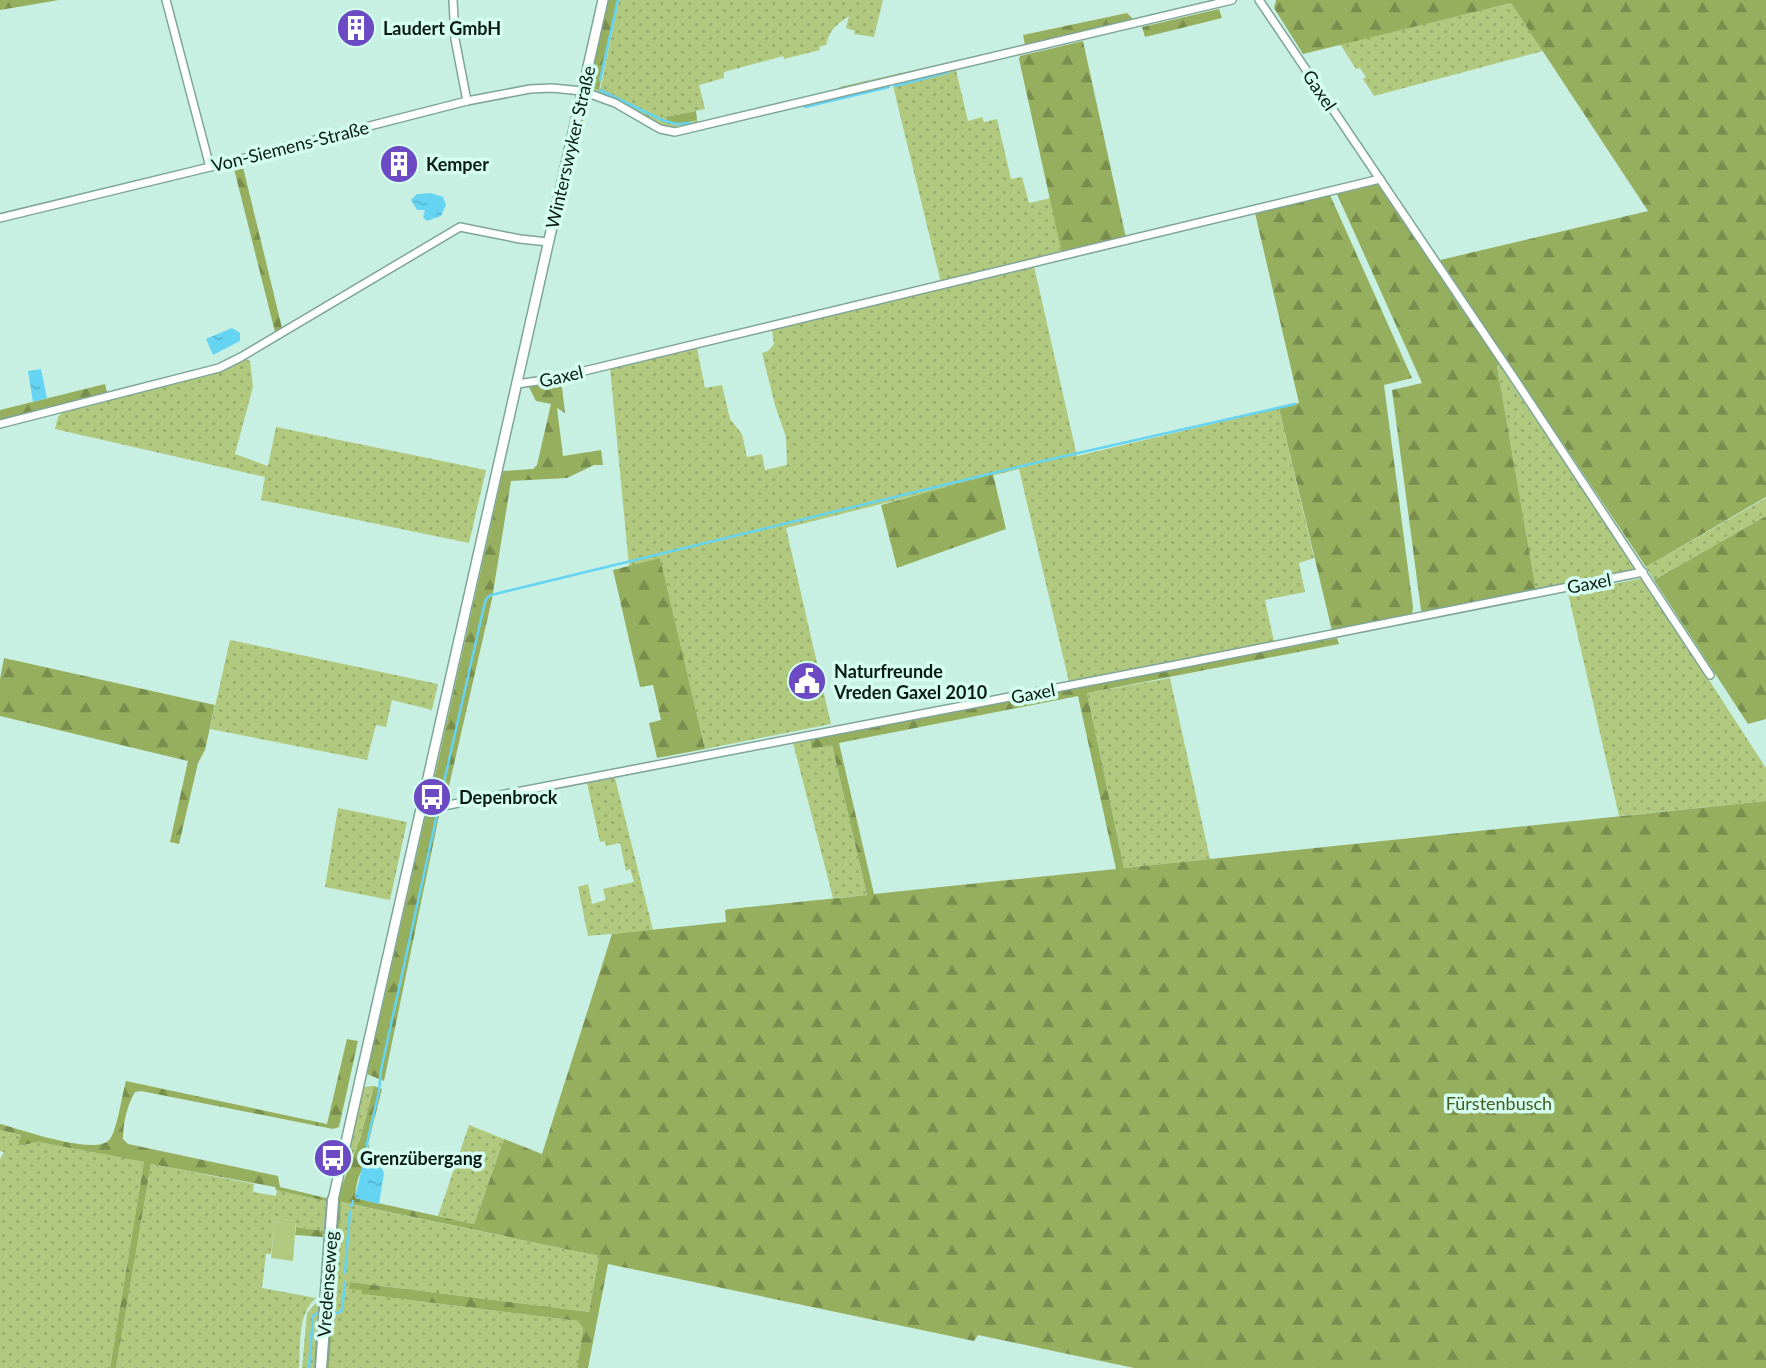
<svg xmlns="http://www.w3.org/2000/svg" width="1766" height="1368" font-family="Lato,sans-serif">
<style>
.grass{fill:url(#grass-dots)}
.forest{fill:url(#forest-firs);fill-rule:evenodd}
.pitch{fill:#b1c97f}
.water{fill:url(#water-ripples)}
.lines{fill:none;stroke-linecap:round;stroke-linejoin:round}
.stream{stroke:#65d4f3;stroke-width:2.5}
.minor-casing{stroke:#7ea598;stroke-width:10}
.tertiary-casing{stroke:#7ea598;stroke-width:12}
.secondary-casing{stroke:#7ea598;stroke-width:14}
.minor{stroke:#fff;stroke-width:7}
.tertiary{stroke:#fff;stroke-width:9}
.secondary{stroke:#fff;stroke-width:10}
.labels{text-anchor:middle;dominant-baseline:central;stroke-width:7;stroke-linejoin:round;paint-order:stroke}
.poi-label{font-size:18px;font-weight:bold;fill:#0b1a15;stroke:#d4feef;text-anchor:start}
.street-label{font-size:18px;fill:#0b1a15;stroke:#d4feef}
.park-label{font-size:18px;fill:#485920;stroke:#d4feef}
</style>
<defs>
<pattern id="grass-dots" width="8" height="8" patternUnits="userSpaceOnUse" patternTransform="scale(1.75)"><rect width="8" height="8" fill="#b1c97f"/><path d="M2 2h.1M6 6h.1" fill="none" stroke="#97ac6d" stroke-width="1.8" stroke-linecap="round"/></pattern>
<pattern id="forest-firs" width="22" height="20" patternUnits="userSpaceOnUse" patternTransform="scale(1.75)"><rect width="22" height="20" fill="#96af5f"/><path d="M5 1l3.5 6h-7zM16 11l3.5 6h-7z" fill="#798e4d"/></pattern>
<pattern id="water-ripples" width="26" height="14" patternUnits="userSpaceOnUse" patternTransform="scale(1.75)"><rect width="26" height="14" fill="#65d4f3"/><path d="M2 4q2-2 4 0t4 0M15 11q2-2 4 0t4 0" fill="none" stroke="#56b5cf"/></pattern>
</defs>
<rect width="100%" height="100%" fill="#c7f0e2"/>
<g class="grass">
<path d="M619,0H883L874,37L854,34L855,31L846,28L849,16C836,25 830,29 826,45L819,47L820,50L784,59L783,56L724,72V78L699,85L705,109L666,117L687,124L697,120L698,125L682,129L665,128L590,88L591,86L600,90Z"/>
<path d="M1511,3L1543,51L1374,96L1363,79L1366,77L1360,68L1356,69L1340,44Z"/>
<path d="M1025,45V47L842,91L839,87Z"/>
<path d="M956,70L968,121L982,117L984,122L997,119L1011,179L1022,177L1029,203L1051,198L1062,254L941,283L893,86Z"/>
<path d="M588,101L587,103L563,215L559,211L582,109Z"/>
<path d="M1034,266L1077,456L1279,408L1314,558L1299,563L1305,592L1265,600L1274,642L1069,682L1019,469L786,528L831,724L705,749L660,559L629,566L610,368L697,348L705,388L722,385L730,419L742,434L747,457L762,454L765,470L787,465L786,437L775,405L762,353L768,351L774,344L772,330Z"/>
<path d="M246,359L250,361L253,387L235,454L268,466L276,427L486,470L469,543L261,500L265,477L55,429L58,417L64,411L220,372Z"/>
<path d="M1500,365L1517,392L1636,568L1629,572L1536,590L1497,366Z"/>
<path d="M1766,498V516L1654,580L1646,567Z"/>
<path d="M1643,578L1766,768V801L1619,816L1568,593Z"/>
<path d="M230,640L438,684L432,710L392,700L386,727L376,725L367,760L210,729Z"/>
<path d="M1170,678L1210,859L1124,868L1087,693Z"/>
<path d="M810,740L812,749L832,745L867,895L833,898L793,743Z"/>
<path d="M615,778L653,930L588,936L578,887L588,884L592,904L606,900L603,889L634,882L630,869L626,871L620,843L606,846L605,841L600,842L587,783Z"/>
<path d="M338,808L407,822L390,900L325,887Z"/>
<path d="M374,1086L359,1142L352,1157L346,1156L363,1087Z"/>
<path d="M469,1125L504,1139L474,1224L438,1216Z"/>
<path d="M0,1130L21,1135L19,1146L39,1142L144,1162L110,1368H0V1159L4,1152L0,1151Z"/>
<path d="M151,1164L254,1184L253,1192L276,1196L277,1190L326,1201L324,1231L296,1227V1221L275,1218L271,1254H266L262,1288L316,1298C297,1314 301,1345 299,1368H116Z"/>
<path d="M340,1202L599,1256L589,1312L350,1282L363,1290V1294L578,1321L583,1329L577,1368H329Z"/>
<path d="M319,1299H321L317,1368H302L307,1313Z"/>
</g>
<g class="forest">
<path d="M0,0H59L0,10Z"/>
<path d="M608,0H619L599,90L593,88L590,83Z"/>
<path d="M1276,0H1766V497L1646,567L1440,260L1648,211L1511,3L1303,54L1274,8Z"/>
<path d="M1219,9L1222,18L1145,37L1142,27Z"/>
<path d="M1127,13L1133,19L1025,45L1023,35Z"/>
<path d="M1083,41L1126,238L1062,254L1019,59L1020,56Z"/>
<path d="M696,111L697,120L682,124L668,123L666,117Z"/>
<path d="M242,163L282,328L275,332L233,165Z"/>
<path d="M1379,184L1500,365L1497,366L1536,590L1424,613L1421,610L1392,390L1422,383L1337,194Z"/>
<path d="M1330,195L1412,378L1384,385L1413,607L1412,615L1332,631L1279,408L1299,403L1255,213Z"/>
<path d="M561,379L565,413L557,408L563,456L601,450L603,465H594L567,478L511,481L492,599L446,799L429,802L503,471L533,469L537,465L551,404L536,401L529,387Z"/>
<path d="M105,384L107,392L0,420V410Z"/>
<path d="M993,474L1006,529L897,568L881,505Z"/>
<path d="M1766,516V719L1748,724L1654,580Z"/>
<path d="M660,558L705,749L657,758L649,723L661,720L653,685L640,687L613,570Z"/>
<path d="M1337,638L1339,644L1087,693L1124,868L1766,801V1368H1134L978,1335L974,1341L608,1264L588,1368H577L583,1329L578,1321L362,1294V1290L349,1289L350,1282L589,1312L599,1256L341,1202L329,1368H324L336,1201L360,1139L374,1086L382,1089L368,1144L376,1162C358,1165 357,1182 355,1198L474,1224L504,1139L542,1154L612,934L726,922L725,910L730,909L867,895L832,745L812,749L810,740ZM1078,696L1116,869L874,894L839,743Z"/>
<path d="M4,658L215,705L205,750L198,763L179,844L170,842L188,761L0,716V679Z"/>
<path d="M440,811L384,1081L367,1074L426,814Z"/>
<path d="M347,1039L358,1041L339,1127L333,1129L141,1091L135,1092C127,1106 123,1122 123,1139L128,1144L278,1176L280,1187L326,1198V1201L276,1190L275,1187L151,1164L116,1368H110L144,1162L39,1142L18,1146L21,1135L0,1130V1124C20,1129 97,1157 110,1139C117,1130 122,1095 126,1081L327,1124Z"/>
<path d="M296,1227L324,1231L323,1237L295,1235Z"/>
</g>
<path class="pitch" d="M275,1218L296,1221L293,1261L271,1258Z"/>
<g class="water">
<path d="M431,193L443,197L446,205L441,216L427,221L423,217L425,210H417L411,200L417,194Z"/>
<path d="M232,328L240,333V341L213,355L206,339Z"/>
<path d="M41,369L47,398L33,402L28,371Z"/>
<path d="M374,1162L380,1164L384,1173L379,1204L355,1198L362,1168Z"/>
</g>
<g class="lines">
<g class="stream">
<path d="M600,80L618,0"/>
<path d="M895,86L949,72"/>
<path d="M600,90L662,120L676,124L691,123"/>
<path d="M805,107L889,87"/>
<path d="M439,804L484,606L486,599L491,595L1043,461L1295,404"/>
<path d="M368,1167L367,1143L379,1091L381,1070L438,810"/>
<path d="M351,1206L353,1201"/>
<path d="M345,1273L350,1211"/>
<path d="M331,1313H338L342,1310L345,1282"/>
<path d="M309,1368L313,1316L319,1312"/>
</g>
<g class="minor-casing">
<g id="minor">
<path d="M166,0L210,167"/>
<path d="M453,0L455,39L467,101"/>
<path d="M1259,0L1512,375L1710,675"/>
<path d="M0,218L210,167L467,101L530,89L552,88L582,91L615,103L660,129L675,132L1232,0"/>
<path d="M517,384L551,379L1380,179"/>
<path d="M0,424L219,368L241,357L460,227L520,239L548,242"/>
<path d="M421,806L433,808L1186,663L1643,572"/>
</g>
</g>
<g class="tertiary-casing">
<path id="tertiary" d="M333,1200L603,0"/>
</g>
<g class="secondary-casing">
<path id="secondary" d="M321,1368L333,1200"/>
</g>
<use href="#minor" class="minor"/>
<use href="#tertiary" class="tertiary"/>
<use href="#secondary" class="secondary"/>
</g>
<defs>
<g id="building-disc" transform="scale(2.0125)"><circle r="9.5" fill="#6b4ac3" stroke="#d4feef"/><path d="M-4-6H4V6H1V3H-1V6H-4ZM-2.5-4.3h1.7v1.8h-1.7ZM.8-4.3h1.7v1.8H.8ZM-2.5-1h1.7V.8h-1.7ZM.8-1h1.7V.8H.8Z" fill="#fff"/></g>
<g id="civic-disc" transform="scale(2.0125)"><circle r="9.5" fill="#6b4ac3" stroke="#d4feef"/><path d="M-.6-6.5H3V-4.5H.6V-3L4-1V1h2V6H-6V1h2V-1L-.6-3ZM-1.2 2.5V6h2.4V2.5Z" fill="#fff"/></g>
<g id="bus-disc" transform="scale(2.0125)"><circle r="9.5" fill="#6b4ac3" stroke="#d4feef"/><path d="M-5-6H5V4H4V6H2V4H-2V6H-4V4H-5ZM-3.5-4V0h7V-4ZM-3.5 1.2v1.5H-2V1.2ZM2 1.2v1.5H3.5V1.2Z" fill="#fff"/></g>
</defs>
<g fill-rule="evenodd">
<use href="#building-disc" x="356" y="28"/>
<use href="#building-disc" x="399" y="164"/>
<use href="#civic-disc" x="807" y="681"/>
<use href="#bus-disc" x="432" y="797"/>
<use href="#bus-disc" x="333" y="1158"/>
</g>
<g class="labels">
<g class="poi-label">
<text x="383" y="28">Laudert GmbH</text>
<text x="426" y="164">Kemper</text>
<text x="834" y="671">Naturfreunde<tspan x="834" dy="21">Vreden Gaxel 2010</tspan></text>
<text x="459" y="797">Depenbrock</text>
<text x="360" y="1158">Grenzübergang</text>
</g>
<g class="street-label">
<text transform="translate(1320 90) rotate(56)">Gaxel</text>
<text transform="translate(290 146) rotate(-14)">Von-Siemens-Straße</text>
<text transform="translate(570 147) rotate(-77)">Winterswyker Straße</text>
<text transform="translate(561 376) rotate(-13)">Gaxel</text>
<text transform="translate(1589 583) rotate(-11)">Gaxel</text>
<text transform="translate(1033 693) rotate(-11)">Gaxel</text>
<text transform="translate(327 1284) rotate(-86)">Vredenseweg</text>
</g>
<g class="park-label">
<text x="1499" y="1103">Fürstenbusch</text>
</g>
</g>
</svg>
